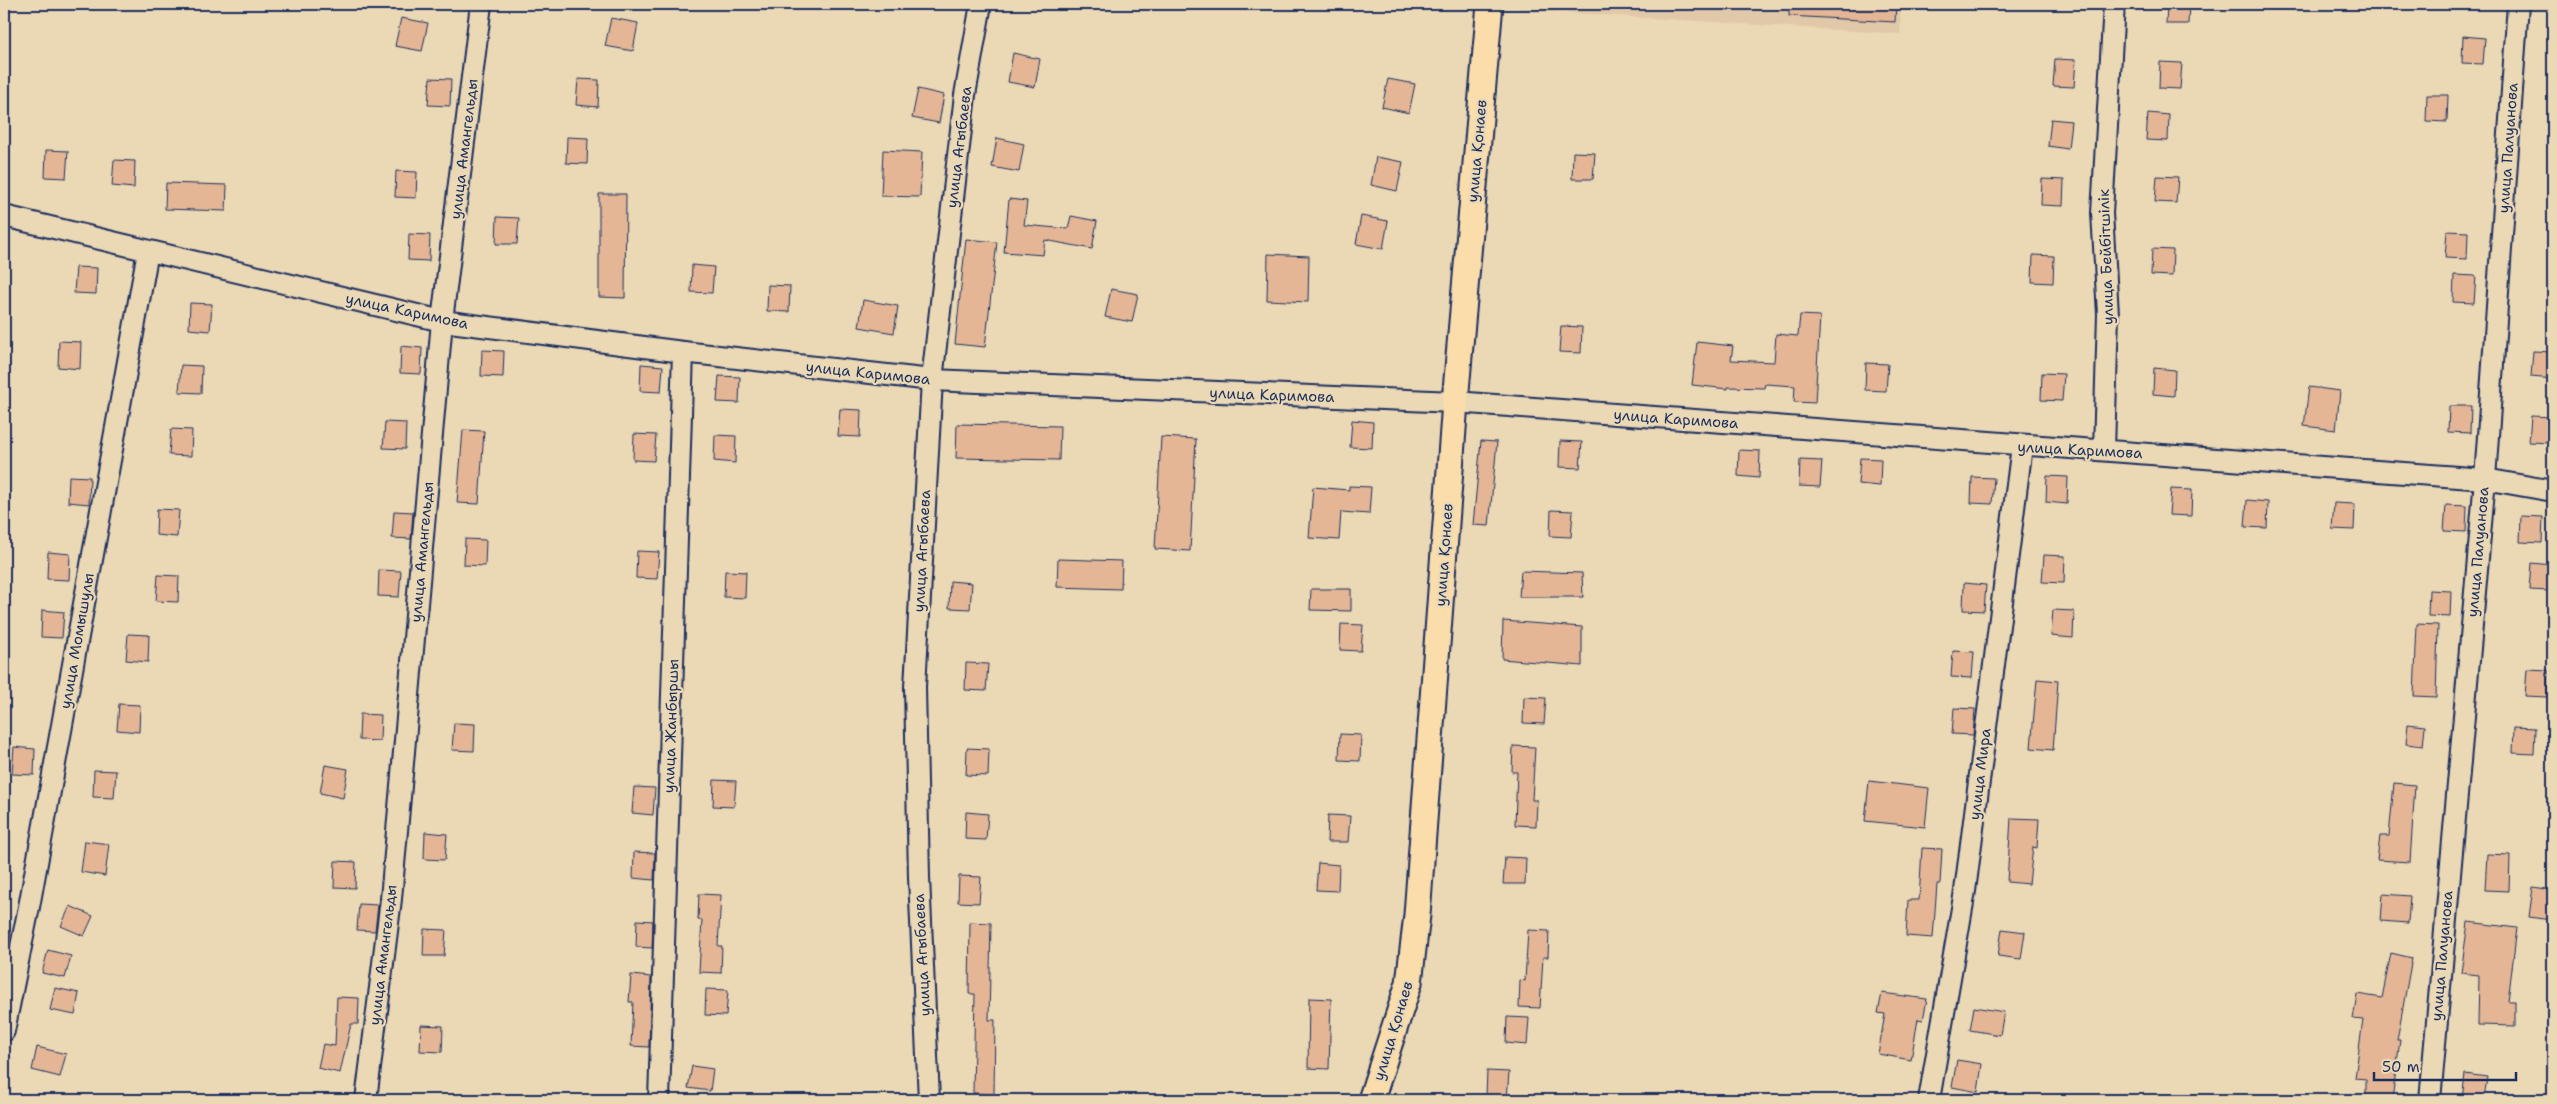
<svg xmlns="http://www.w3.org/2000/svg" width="2557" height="1104" font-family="'Shantell Sans',sans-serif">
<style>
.built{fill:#e1c8a8}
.building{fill:#e4b695;stroke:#1b2f5e}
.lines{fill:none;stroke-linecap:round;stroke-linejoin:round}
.minor-casing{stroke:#1b2f5e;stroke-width:24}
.major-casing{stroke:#1b2f5e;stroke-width:29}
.minor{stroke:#ebd8b5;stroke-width:20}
.major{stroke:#faddab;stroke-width:25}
.labels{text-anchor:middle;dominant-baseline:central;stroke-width:4.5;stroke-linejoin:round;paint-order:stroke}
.street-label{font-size:15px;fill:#1b2f5e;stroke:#ebd8b5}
</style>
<rect width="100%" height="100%" fill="#ebd8b5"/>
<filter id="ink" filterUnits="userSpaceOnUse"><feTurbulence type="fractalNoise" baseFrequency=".02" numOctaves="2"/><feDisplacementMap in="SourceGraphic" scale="10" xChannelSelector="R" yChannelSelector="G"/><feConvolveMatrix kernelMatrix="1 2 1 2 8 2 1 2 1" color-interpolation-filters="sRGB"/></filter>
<g filter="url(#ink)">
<path class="built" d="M1519,4H1901L1900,34L1558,12L1519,11Z"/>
<g class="building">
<path d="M1789,4H1896L1895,22L1789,16Z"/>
<path d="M2167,4H2189L2188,24H2166Z"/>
<path d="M401,18L428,23L422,51L395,46Z"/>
<path d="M611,18L638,23L633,51L605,46Z"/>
<path d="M2463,36L2485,38L2483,64L2462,63Z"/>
<path d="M1013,53L1040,59L1035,87L1008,82Z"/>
<path d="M2055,59L2076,60L2074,87L2053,86Z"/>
<path d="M2160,62L2182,63L2180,89L2159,88Z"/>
<path d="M430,78L451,79L450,106L428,105Z"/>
<path d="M578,79L599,80L598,107L576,105Z"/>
<path d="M1388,79L1415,84L1409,113L1382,107Z"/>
<path d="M918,89L944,95L939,123L912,118Z"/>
<path d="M2427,95H2448L2447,122L2426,121Z"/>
<path d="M2148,113L2169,115L2168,141L2146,140Z"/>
<path d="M2051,119L2071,121L2068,149L2048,146Z"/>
<path d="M567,137L588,138L587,164L566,163Z"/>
<path d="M997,138L1024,144L1019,172L992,167Z"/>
<path d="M46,150L68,151L66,178L45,177Z"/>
<path d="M883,150L922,152L920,197L881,196Z"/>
<path d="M1573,152L1595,153L1593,179H1572Z"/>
<path d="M1376,157L1403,162L1397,191L1371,185Z"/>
<path d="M114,160L135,161L134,188L112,186Z"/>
<path d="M396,171L417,172L416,198L395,197Z"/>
<path d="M2157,176L2178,177L2176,203L2155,202Z"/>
<path d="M2042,179L2064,180L2063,206L2041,205Z"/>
<path d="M166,183L227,185L226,211L165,209Z"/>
<path d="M599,194H626L625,298L599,297Z"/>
<path d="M1009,199L1027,201L1024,225L1068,229L1071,216L1097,221L1092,249L1045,240L1043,255L1004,252Z"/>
<path d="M1361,216L1388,221L1383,249L1356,244Z"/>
<path d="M497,217L519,218L517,244H496Z"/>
<path d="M2447,231L2468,232L2467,259L2445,258Z"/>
<path d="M409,234L430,235L429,261L408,260Z"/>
<path d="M966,239L997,242L985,347L955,344Z"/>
<path d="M2152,249L2173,250L2172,276L2151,275Z"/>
<path d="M1268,254L1309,256L1308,302L1267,300Z"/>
<path d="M2033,255L2054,256L2053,283L2032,282Z"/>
<path d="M692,265L714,267L712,293L691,292Z"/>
<path d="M76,267L97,268L96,294L74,293Z"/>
<path d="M2454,275L2476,276L2474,303L2453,302Z"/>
<path d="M768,285L790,286L789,312L767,311Z"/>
<path d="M1111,289L1138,294L1132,322L1105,317Z"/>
<path d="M863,300L898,306L894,333L859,327Z"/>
<path d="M190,303L212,304L210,331L189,329Z"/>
<path d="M1800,315L1820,316L1815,403L1794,402L1795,386L1765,384L1764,388L1728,387V389L1692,385L1697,342L1733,346L1731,360L1774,362L1776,334L1798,336Z"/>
<path d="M1561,326L1582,327L1581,353L1559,352Z"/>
<path d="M59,341L81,342L80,369L58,367Z"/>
<path d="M401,346L422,348L421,374L400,373Z"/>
<path d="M482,350L504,351L503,377L481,376Z"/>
<path d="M2533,351L2553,352V379L2531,377Z"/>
<path d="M1866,363L1888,364L1886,391L1865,390Z"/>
<path d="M641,364L663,366L661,392L640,391Z"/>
<path d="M181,365L202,366L201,393L179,392Z"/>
<path d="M2154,368L2175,370L2174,396L2153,394Z"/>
<path d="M2042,373L2064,374L2062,401L2041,400Z"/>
<path d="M719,376L740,377L739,403L717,402Z"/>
<path d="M2309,387L2340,391L2336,430L2304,426Z"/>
<path d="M2449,406H2471L2470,433L2448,432Z"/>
<path d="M840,409L861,410L860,437L838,436Z"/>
<path d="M2531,416L2552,417L2551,443L2529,442Z"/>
<path d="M1352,420L1373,422L1372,448L1350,447Z"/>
<path d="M385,422L406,423L405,449L383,448Z"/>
<path d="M957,424L1060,426L1059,460L956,458Z"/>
<path d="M171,429L192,430L191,456L169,455Z"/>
<path d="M463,430L484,431L479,504L457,503Z"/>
<path d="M634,434L656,435L654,461L633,460Z"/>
<path d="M715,435L736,436L735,463L714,461Z"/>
<path d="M1161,437L1196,439L1190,551L1155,549Z"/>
<path d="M1481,441L1497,442L1489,526L1473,525Z"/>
<path d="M1560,441L1582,442L1580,468L1559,467Z"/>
<path d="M1739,450L1760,451L1759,478L1738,476Z"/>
<path d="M1860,458L1881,459L1880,486L1858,484Z"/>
<path d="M1800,460L1822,461L1820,487L1799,486Z"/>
<path d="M69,476L90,477L89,504L68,502Z"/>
<path d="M2047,476L2068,477L2067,504L2046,502Z"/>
<path d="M1972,477L1994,478L1992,504L1971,503Z"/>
<path d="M1349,486L1371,487L1369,514L1341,512L1339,540L1309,538L1313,487L1349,490Z"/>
<path d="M2171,489L2192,490L2191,516L2169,515Z"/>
<path d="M2247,500L2268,502L2267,528L2245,527Z"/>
<path d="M2334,503L2355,504L2354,530L2332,529Z"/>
<path d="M2446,505L2467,506L2466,532L2444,531Z"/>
<path d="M157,509L179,510L177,537L156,535Z"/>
<path d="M1551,510L1573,511L1571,537L1550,536Z"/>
<path d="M394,511L413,512L411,539L392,538Z"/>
<path d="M2521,516L2543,517L2542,543L2520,542Z"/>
<path d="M465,539L486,540L485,566L464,565Z"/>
<path d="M637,551L659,552L657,579L636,578Z"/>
<path d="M48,552L70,554L69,580L47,579Z"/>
<path d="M2044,555L2065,556L2064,583L2042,582Z"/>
<path d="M1058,559L1122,561L1121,589L1057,587Z"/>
<path d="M2531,563L2552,565L2551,591L2529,590Z"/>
<path d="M379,570L401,571L399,597L378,596Z"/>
<path d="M725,571L746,572L745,598L724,597Z"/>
<path d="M1521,571L1582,573L1583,597H1519Z"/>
<path d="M158,575L179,576L178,602L156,601Z"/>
<path d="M950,581L972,583L970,609L949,608Z"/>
<path d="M1964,583L1986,585L1984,611L1963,610Z"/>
<path d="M1311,589H1351V611L1310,610Z"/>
<path d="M2429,590L2451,591L2450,617L2428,616Z"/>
<path d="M42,610L64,612L62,638L41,637Z"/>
<path d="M2053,610L2074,611L2073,638L2051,636Z"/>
<path d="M1503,621L1582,627V666L1502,659Z"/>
<path d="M1341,624L1363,625L1361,651L1340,650Z"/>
<path d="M2417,624L2438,625L2436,697L2414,696Z"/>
<path d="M128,634L149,635L148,662L126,660Z"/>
<path d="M1953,651L1974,652L1972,678L1951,677Z"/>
<path d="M966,663L988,664L986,691L965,690Z"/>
<path d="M2527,669L2548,670L2547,697L2525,696Z"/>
<path d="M2037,679L2058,681L2053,750L2031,748Z"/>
<path d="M1524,697L1546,698L1544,724L1523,723Z"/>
<path d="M119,704L140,705L139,732L117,730Z"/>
<path d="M1954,708L1975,709L1973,735L1952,734Z"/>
<path d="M360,714L381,715L380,741L359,740Z"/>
<path d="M454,723L475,724L474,751L452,750Z"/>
<path d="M2408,724L2425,726L2423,746L2406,744Z"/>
<path d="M2514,727L2535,728L2534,754L2513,753Z"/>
<path d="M1340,734L1361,735L1360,761L1339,760Z"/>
<path d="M1513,746L1535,747L1532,800H1537L1536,826L1515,825L1517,772H1512Z"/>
<path d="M14,747L35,749L34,775L12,774Z"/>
<path d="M967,748L989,749L988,776L966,775Z"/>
<path d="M325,765L348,769L343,798L320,793Z"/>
<path d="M94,770L116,771L114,798L93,797Z"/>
<path d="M714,780L736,781L734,807L713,806Z"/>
<path d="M1869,781L1929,788L1925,827L1865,821Z"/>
<path d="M2394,783L2415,785L2410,862L2377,860L2380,836H2389Z"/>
<path d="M634,787L655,788L653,815L632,813Z"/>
<path d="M966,812L988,814L986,840L965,839Z"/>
<path d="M1328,815L1350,816L1348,842H1327Z"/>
<path d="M2011,818L2039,819L2037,848L2033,847L2029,884L2007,882Z"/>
<path d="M425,832L447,834L445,860L424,859Z"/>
<path d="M85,841L109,844L105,876L81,872Z"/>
<path d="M1922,848L1942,849L1940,884H1937L1933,938L1906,936L1908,900H1919Z"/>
<path d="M634,852L655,853L654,880L633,878Z"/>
<path d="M2487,854L2510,855L2509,891L2485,890Z"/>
<path d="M1505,857L1526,858L1525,884H1503Z"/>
<path d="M335,861L356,862L355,888L334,887Z"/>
<path d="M1318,863L1339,865L1338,891L1316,890Z"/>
<path d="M959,876L981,877L979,903L958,902Z"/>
<path d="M2533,887L2553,890V920L2529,917Z"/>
<path d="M699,894L721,895L718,946H722L721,973L699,972L702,920H698Z"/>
<path d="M2383,894L2410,896L2408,923L2381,921Z"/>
<path d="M359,904L378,905L375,931L357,930Z"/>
<path d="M70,906L93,916L84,936L61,926Z"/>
<path d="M637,920L653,921L652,948L636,947Z"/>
<path d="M970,922L991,923L989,1020H995L994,1094L973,1093L975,994H969Z"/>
<path d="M2468,922L2517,928L2508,1001H2515V1026L2478,1025L2479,975L2461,973Z"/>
<path d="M424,929L446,930L444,956H423Z"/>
<path d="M2002,929L2025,932L2021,959L1998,956Z"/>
<path d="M1528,930L1549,931L1548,957H1543L1540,1008L1519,1007L1520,980L1525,981Z"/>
<path d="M48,950L71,956L65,978L42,973Z"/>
<path d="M2391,953L2412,958L2397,1040H2400L2392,1100H2366V1079L2355,1078L2363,1020L2353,1019L2357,994L2382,998Z"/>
<path d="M631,975L651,977L649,1047L631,1046L633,1002H629Z"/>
<path d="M55,988L79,993L75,1015L50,1010Z"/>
<path d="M706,989L728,990L726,1016L705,1015Z"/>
<path d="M1882,993L1927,999L1923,1020L1918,1019L1911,1060L1878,1054L1885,1014L1878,1013Z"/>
<path d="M337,997L359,998L358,1024H351L340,1073L318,1068L323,1044L335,1046Z"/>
<path d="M1309,998L1331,999L1329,1069L1308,1068Z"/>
<path d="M1974,1007L2004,1012L2000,1035L1970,1030Z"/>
<path d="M1507,1017L1529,1018L1527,1045L1506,1043Z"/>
<path d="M421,1025L443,1026L442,1052L420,1051Z"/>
<path d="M37,1047L66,1054L60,1077L32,1070Z"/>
<path d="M1957,1060L1982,1064L1978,1092L1952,1087Z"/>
<path d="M692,1066L713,1069L710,1091L688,1088Z"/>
<path d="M1487,1071L1509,1072L1507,1099L1486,1097Z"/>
<path d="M2465,1074L2487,1077L2484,1100H2462Z"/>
</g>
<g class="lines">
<g class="minor-casing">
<g id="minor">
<path d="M4,216L442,321L683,352L932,380L1455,402L2485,479L2553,491"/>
<path d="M2104,450L2108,314L2102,213L2114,4"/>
<path d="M4,1031L29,907L148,251"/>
<path d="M366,1100L391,899L442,321L481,4"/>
<path d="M659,1100L683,352"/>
<path d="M929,1100L919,877L915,687L932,380L965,95L981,4"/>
<path d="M1929,1100L1965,891L2022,446"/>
<path d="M2430,1100L2485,479L2518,4"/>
</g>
</g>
<g class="major-casing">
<path id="major" d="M1371,1100L1409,983L1417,915L1455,402L1490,4"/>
</g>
<use href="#minor" class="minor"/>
<use href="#major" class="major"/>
</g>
</g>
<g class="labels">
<g class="street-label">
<text transform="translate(959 147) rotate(-83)">улица Агыбаева</text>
<text transform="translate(2508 148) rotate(-86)">улица Палуанова</text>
<text transform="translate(464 149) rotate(-83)">улица Амангельды</text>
<text transform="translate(1477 151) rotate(-85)">улица Қонаев</text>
<text transform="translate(2106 257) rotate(-92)">улица Бейбітшілік</text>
<text transform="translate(407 311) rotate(12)">улица Каримова</text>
<text transform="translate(868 373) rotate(6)">улица Каримова</text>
<text transform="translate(1272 395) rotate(2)">улица Каримова</text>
<text transform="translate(1676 419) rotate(4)">улица Каримова</text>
<text transform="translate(2080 450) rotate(3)">улица Каримова</text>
<text transform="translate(922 551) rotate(-87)">улица Агыбаева</text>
<text transform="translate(422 552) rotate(-85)">улица Амангельды</text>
<text transform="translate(2478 552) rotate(-85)">улица Палуанова</text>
<text transform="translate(1444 555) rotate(-86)">улица Қонаев</text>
<text transform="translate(77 641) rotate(-80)">улица Момышулы</text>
<text transform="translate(671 726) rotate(-88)">улица Жанбыршы</text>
<text transform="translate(1980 774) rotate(-83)">улица Мира</text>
<text transform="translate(383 955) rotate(-83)">улица Амангельды</text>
<text transform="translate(922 955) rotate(-93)">улица Агыбаева</text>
<text transform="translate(2442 956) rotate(-85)">улица Палуанова</text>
<text transform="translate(1393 1031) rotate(-73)">улица Қонаев</text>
</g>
</g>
<rect width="2557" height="1104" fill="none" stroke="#ebd8b5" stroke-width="20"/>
<rect x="10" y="10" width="2537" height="1084" fill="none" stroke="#1b2f5e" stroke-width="2" filter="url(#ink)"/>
<path d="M2374 1072v8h142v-8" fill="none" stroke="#1b2f5e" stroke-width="2.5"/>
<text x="2382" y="1072" font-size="15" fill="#1b2f5e" stroke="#ebd8b5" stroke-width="4" paint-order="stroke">50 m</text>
</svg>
